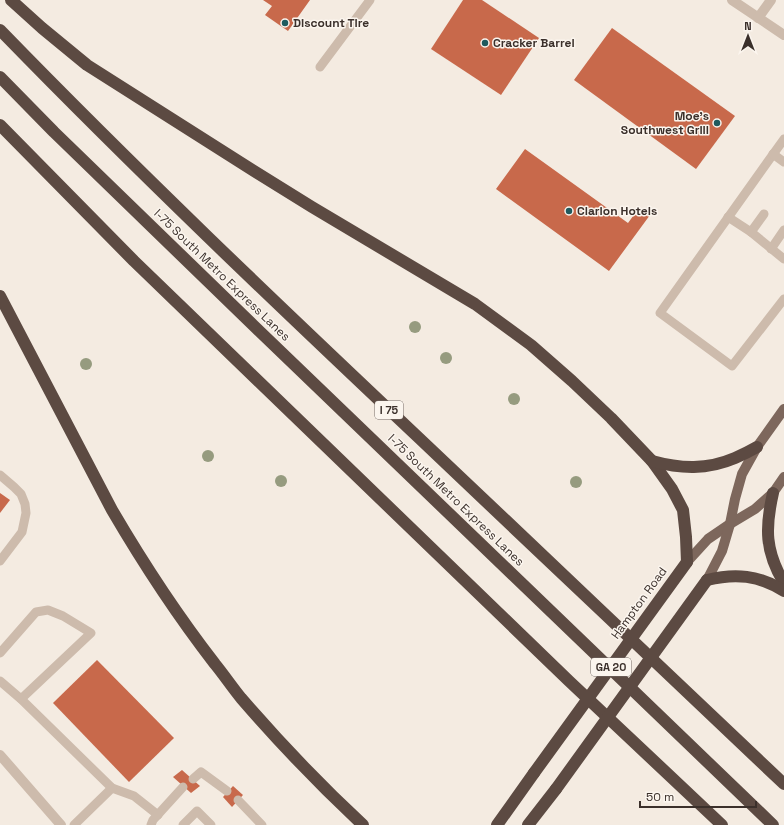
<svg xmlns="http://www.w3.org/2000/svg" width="784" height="825" font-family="'Space Grotesk',sans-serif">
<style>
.building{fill:#c8694b}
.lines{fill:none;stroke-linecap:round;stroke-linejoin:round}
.lane{stroke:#cdbbac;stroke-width:9}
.street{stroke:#cdbbac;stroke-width:10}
.primary{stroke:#7d675c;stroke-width:10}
.highway{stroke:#5c4a42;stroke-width:12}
.highway-bridge{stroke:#5c4a42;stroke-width:12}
.tree{fill:#969b7f}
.poi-dot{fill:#1f5a5e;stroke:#fbf5ee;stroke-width:1.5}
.labels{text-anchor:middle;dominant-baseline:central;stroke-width:3;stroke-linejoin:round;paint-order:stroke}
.shield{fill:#fbf5ee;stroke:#756b66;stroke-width:1}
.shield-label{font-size:11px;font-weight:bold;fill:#3b302b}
.poi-label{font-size:12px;font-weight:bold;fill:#3b302b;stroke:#fbf5ee;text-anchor:start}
.street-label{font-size:12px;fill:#3b302b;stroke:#fbf5ee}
</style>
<rect width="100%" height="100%" fill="#f4ebe1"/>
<g class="building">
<path d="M263,0H310L288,31L265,15L272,6Z"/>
<path d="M463,0H482L539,38L501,95L431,49Z"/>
<path d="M612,28L735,116L696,169L574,80Z"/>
<path d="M525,149L628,223L639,208L650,215L609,271L496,189Z"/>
<path d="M0,493L10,500L0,513Z"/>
<path d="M97,660L174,738L129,782L53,703Z"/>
<path d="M182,770L200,786L191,793L173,777Z"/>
<path d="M233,786L243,795L232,807L223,797Z"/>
</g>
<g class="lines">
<g class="lane">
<path d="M320,67L370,0"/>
<path d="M784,139L660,313L732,366L784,299"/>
<path d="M773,154L784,162"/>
<path d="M728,217L751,232L784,259"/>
<path d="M751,232L764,214"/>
<path d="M771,249L784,230"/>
<path d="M0,475L14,487L21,494L25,504L26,513L22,532L0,561"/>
<path d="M0,653L36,612L48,610L63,616L91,633L21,699"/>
<path d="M0,681L21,699L112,788L134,796L158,815"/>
<path d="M193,779L201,772L227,791"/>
<path d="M238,800L262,825"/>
<path d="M74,825L112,788"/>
<path d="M151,825L153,820L183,787"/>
<path d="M183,825L197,811L211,825"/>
</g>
<g class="street">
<path d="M732,0L784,35"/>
<path d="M758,18L771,0"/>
<path d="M0,755L61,825"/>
</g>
<g class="primary">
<path d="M687,562L708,539L730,524L755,509L773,493L784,477"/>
<path d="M707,580L722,551L730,524L735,499L742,474L757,447L784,409"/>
</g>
<g class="highway">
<path d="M11,0L42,28L87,65L254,171L312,207L475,304L531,345L572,381L611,418L652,461L672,489L683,510L686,537L687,562"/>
<path d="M0,30C136,170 277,304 419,438C541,553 662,669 784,784"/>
<path d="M0,77L54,132L253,325L773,825"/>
<path d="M0,125L134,261L569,681L722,825"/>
<path d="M0,296L112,510C143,563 177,615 215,664C224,675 232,687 241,698C279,742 320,785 363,825"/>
<path d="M652,461C681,469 707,470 735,458C742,455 750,451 757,447"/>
<path d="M773,493C765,528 765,551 784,583"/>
<path d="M707,580C735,573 759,575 784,591"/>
<path d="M497,825L534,773"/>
<path d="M528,825L556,789"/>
</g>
<g class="highway-bridge">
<path d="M534,773L687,562"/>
<path d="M556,789L707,580"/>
</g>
</g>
<g class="tree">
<circle cx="415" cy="327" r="6"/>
<circle cx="446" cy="358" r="6"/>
<circle cx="86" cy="364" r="6"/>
<circle cx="514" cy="399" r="6"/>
<circle cx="208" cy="456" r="6"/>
<circle cx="281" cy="481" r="6"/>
<circle cx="576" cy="482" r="6"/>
</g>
<g class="poi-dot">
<circle cx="285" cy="23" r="4"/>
<circle cx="485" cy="43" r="4"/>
<circle cx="717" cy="123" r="4"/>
<circle cx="569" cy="211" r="4"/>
</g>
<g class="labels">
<g class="shield">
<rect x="375" y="401" width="28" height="18" rx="3"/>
<rect x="591" y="658" width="40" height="18" rx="3"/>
</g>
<g class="shield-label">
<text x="389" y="410">I 75</text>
<text x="611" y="667">GA 20</text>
</g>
<g class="poi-label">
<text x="293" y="23">Discount Tire</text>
<text x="493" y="43">Cracker Barrel</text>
<text x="709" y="116" text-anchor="end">Moe's<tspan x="709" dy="14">Southwest Grill</tspan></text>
<text x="577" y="211">Clarion Hotels</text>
</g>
<g class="street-label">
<text transform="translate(222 275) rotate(44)">I-75 South Metro Express Lanes</text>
<text transform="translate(456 500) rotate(44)">I-75 South Metro Express Lanes</text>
<text transform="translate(639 603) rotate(-54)">Hampton Road</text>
</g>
</g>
<g transform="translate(748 36)" stroke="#fbf5ee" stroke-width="3" paint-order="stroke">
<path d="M0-3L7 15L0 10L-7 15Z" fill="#3b302b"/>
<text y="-6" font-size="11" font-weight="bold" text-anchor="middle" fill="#3b302b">N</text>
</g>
<path d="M640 801v6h116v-6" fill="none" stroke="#3b302b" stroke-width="2"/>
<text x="646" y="801" font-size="12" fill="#3b302b" stroke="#fbf5ee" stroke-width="3" paint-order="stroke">50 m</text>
</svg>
